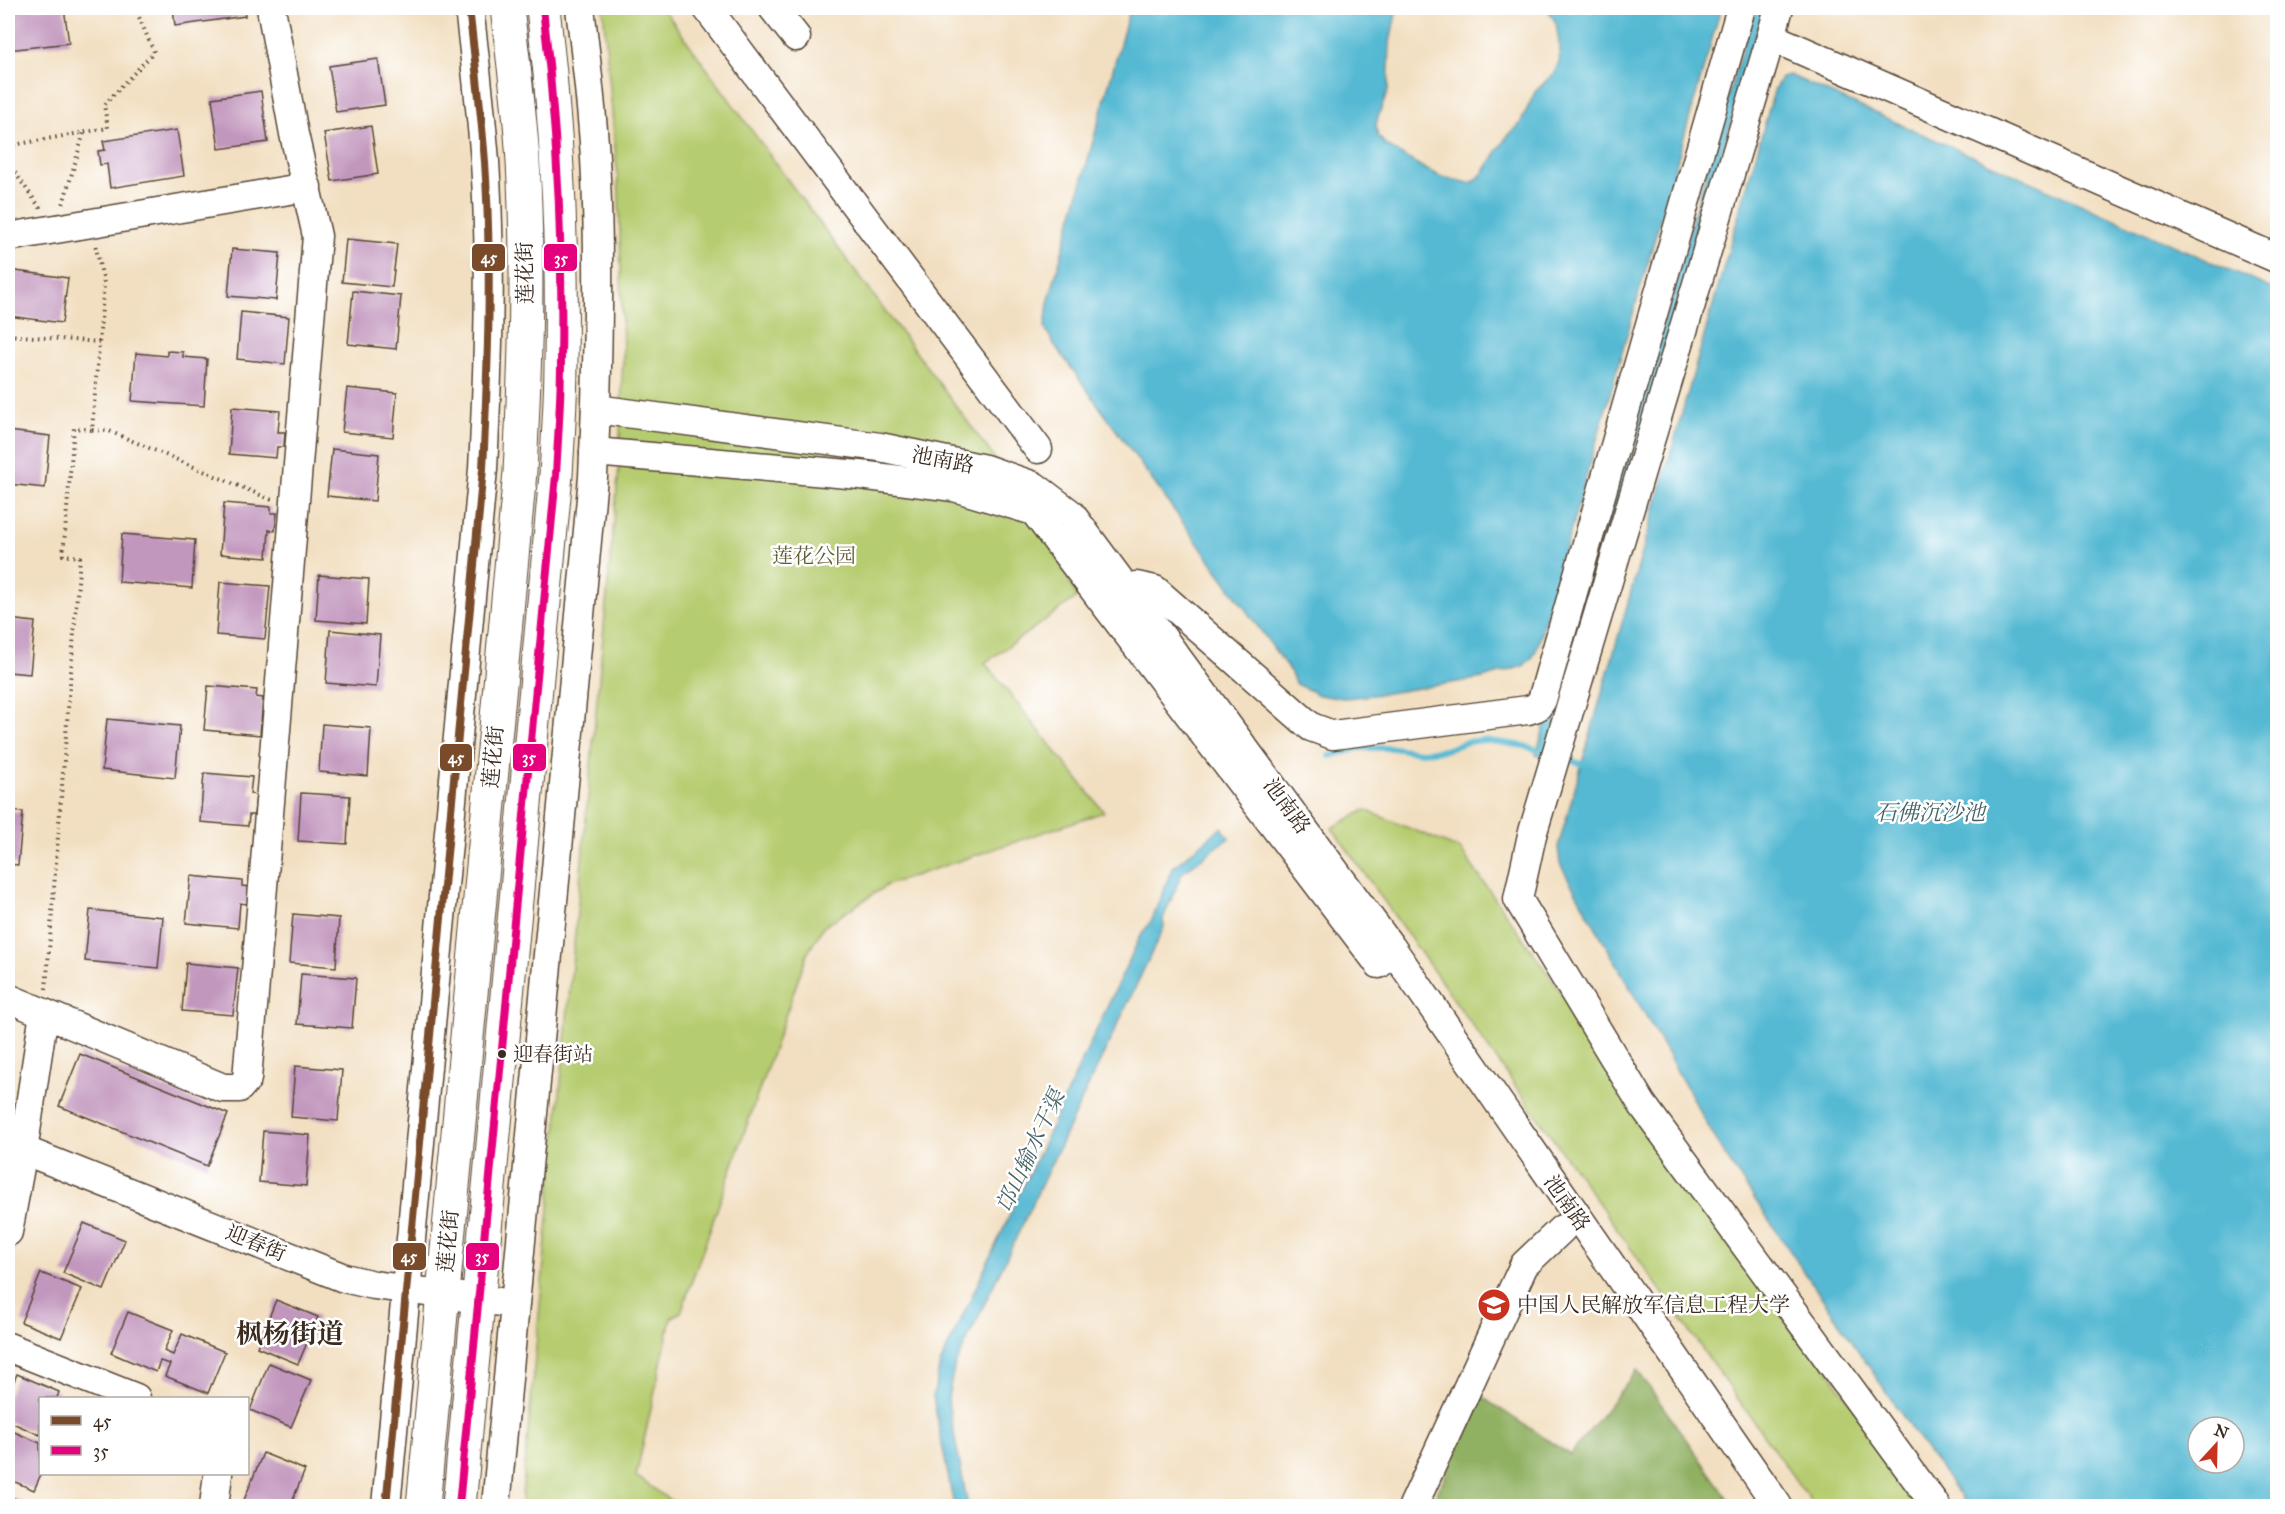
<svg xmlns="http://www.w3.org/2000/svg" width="2285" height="1514" font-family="'IM FELL Great Primer','Noto Serif SC',serif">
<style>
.green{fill:#b6cc70;stroke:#787b47;stroke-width:1.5}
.forest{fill:#90b062;stroke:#666d40;stroke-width:1.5}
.water{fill:#55b9d3;stroke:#487278;stroke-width:1.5;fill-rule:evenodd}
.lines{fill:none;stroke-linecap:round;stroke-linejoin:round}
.stream{stroke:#55b9d3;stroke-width:6}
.building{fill:#c297be}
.minor-casing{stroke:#564536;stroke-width:31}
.major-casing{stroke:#564536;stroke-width:35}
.path{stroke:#564536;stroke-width:4;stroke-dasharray:1.5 4.5;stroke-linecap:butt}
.minor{stroke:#fff;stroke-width:28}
.major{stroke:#fff;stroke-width:33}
.bus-1-casing{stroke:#fff;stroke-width:12}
.bus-2-casing{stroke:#fff;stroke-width:12}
.bus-1{stroke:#7a4b2a;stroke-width:8}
.bus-2{stroke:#e5007d;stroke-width:8}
.bus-dot{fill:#3b2a1e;stroke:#fff;stroke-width:2}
.labels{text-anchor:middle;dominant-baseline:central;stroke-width:5;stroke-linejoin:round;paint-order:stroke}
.bus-label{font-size:20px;fill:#3b2a1e;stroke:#fff;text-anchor:start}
.street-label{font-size:21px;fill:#3b2a1e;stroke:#fff}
.park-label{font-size:21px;fill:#605b37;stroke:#fff}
.poi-label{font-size:21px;fill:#3b2a1e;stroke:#fff;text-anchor:start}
.water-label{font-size:22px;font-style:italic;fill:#456366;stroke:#fff}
.district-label{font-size:27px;font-weight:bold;fill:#3b2a1e;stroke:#fff}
.line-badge{stroke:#fff;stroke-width:2}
.badge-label{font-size:16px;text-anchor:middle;font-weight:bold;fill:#fff}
</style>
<rect width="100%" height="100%" fill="#fff"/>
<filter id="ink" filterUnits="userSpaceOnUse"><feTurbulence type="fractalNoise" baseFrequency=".0167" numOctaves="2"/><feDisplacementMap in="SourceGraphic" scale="12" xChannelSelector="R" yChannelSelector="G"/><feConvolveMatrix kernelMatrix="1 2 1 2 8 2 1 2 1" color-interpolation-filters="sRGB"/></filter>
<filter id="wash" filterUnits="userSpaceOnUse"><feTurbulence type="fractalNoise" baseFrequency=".008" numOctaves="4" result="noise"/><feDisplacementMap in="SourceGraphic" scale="24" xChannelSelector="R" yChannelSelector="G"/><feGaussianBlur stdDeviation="1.35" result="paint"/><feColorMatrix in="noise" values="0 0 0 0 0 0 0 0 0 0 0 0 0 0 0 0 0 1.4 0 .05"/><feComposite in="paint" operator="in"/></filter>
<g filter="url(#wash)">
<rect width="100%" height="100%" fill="#f2dfc1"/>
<g class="green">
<path d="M603,8H663L787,179L1034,511L1077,597L985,663L1104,812L887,885L823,927L807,954L681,1312L671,1318L636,1476L678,1506H521L619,467L623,353L619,193Z"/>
<path d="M1365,810L1460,849L1924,1506H1814L1332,828Z"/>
</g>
<path class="forest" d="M1637,1370L1733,1506H1431L1482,1397L1570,1455Z"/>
<g class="water">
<path d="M1130,8H1397L1390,43L1388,91L1379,114L1376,125L1378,136L1387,146L1425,169L1442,177L1469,183L1475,181L1483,173L1506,138L1520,124L1535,92L1554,73L1559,62L1560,50L1556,23L1547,8H1721L1537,648L1532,658L1523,666L1483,678L1381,694L1346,698L1332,697L1319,695L1295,683L1290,671L1054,344L1045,328L1048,303Z"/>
<path d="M1754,8H1764L1546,758L1536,755Z"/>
<path d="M1789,75L2277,291V1506H1968L1917,1437L1724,1154L1560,864L1558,847L1775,88L1782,77ZM2198,1427H2234V1463H2198Z"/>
<path d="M1222,827L1229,838L1182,873L1163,919L1164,927L954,1368L948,1397L949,1408L968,1506H954L933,1397L940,1364L1140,937L1153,918L1172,868Z"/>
</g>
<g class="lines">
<g class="stream">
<path d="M1330,756L1358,748H1393L1421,752L1445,750L1467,742L1483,740L1524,746L1544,752"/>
<path d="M1562,758L1582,764"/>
</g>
</g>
<g id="blocks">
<g class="building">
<path d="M8,8H64L69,43L8,50Z"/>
<path d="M173,8H244L245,16L175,26Z"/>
<path d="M378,59L385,105L336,112L329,66Z"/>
<path d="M261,91L268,142L219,149L212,98Z"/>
<path d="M371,126L378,174L332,181L324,133Z"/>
<path d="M177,130L184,176L110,188L107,164L100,165L98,151L105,150L103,141Z"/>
<path d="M346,239L397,244L392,287L342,282Z"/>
<path d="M232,249L280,253L276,300L228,296Z"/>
<path d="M8,270L68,278L62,323L8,316Z"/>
<path d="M353,291L401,296L396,349L348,344Z"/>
<path d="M241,312L289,317L285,364L237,359Z"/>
<path d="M167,351L183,352V357L207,359L204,406L132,401L136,353L167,356Z"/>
<path d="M347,388L397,393L393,437L342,432Z"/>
<path d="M232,407L280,411L278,432H285L284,447H277L276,458L229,454Z"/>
<path d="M8,431L50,436L45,488L8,484Z"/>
<path d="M332,449L379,454L375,501L327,496Z"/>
<path d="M224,503L271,507V513H277L275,531L269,530L267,558L220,554Z"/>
<path d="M122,534L195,540L192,588L119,582Z"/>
<path d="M319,575L369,579L366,624L316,620Z"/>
<path d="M220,582L270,586L265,639L216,635Z"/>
<path d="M8,619L35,622L30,674L8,672Z"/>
<path d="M330,630L380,635L376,687L326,683Z"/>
<path d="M208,686L257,690L256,697L263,698L260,735L204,730Z"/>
<path d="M107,719L180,726L175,778L102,770Z"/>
<path d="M322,724L371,728L368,776L319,772Z"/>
<path d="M204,773L252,777L250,794L256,795L254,815H249L248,826L200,822Z"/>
<path d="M301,793L350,796L347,844L298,841Z"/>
<path d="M8,811L23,812L18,865L8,864Z"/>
<path d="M191,876L242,881V886L249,887L247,904L240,903L238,928L186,923Z"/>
<path d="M90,910L163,917L158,968L85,961Z"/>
<path d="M293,914L339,918L336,967L289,963Z"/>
<path d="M186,963L238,968L233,1015L182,1011Z"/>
<path d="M301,974L356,978L352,1028L297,1024Z"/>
<path d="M80,1054L228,1114L207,1166L59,1106Z"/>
<path d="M295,1066L342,1070L338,1121L291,1117Z"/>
<path d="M263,1131L310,1135L306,1186L259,1182Z"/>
<path d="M84,1223L125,1240L104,1290L63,1273Z"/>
<path d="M41,1273L82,1289L61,1338L21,1322Z"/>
<path d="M276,1300L318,1317L298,1364L257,1347Z"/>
<path d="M128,1312L173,1330L164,1351L173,1355L182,1334L225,1352L208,1393L165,1376L170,1364L160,1361L156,1372L111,1353Z"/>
<path d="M269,1363L311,1380L291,1427L250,1410Z"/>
<path d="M17,1374L59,1392L57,1398H40V1435L8,1421V1396Z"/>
<path d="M12,1431L40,1443L41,1474L34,1490L8,1479V1442Z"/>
<path d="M263,1453L305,1470L290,1506H259L244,1500Z"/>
<path d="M8,1496L32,1506H8Z"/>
</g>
</g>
</g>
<g filter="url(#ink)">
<use href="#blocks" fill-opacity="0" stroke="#564536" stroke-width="1.5"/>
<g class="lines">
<g class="minor-casing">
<g id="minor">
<path d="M707,8L1038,449"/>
<path d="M773,8L796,37"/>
<path d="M1771,37L1779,8"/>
<path d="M8,237L307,187"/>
<path d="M596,409L880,447L985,469L1034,486L1071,514L1391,947L1778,1506"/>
<path d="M594,452L860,475L954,487L1034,511L1379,964"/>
<path d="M1127,589L1136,586L1155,590L1311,727L1333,735L1528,710L1537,707L1542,700L1741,8"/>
<path d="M8,998L223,1088H239L247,1079L317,236L294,134L271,8"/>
<path d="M8,1144L344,1278L374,1285L500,1302"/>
<path d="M8,1232L23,1151L44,1013"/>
<path d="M8,1347L136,1398"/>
<path d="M214,1506L218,1474"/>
<path d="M386,1506L483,469C488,367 492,264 485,162C481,111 475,59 469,8"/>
<path d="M496,1506L593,477C598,371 601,264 595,158C592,107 586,57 580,8"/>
<path d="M1413,1506L1524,1265L1562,1229"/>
<path d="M1936,1506L1642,1104L1518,899L1532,835L1771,37L2278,259"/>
</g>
</g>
<g class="major-casing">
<g id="major">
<path d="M423,1506L520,472C525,369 529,265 523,162C520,110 513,59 507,8"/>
<path d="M459,1506L556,475C558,437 561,399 561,361C563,243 557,125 543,8"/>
</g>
</g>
<g class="path">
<path d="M8,146L108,128L104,105L154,52L135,8"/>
<path d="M8,163L41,209"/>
<path d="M63,204L84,132"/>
<path d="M8,335L99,342"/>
<path d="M92,430L109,431L272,500"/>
<path d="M46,989L80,557L63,555L74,428L92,430L104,283L95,244"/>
</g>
<use href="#minor" class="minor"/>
<use href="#major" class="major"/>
<g class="bus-1-casing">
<path id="bus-1" d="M386,1506L483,469C488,367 492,264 485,162C481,111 475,59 469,8"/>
</g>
<g class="bus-2-casing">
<path id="bus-2" d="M459,1506L556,475C558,437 561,399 561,361C563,243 557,125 543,8"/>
</g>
<use href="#bus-1" class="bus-1"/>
<use href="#bus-2" class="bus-2"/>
</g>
</g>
<defs>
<g id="university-disc" transform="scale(1.725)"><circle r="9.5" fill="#c8321e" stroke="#fff"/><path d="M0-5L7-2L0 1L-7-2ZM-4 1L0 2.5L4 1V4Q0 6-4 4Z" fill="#fff"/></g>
</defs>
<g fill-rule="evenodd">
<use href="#university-disc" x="1494" y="1305"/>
</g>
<circle class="bus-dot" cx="502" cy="1054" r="5"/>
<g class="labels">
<g class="bus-label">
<text x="513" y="1054">迎春街站</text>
</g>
<g class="street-label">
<text transform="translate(525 273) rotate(-91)">莲花街</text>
<text transform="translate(943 460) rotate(11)">池南路</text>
<text transform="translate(493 757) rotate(-85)">莲花街</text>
<text transform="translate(1287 806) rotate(54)">池南路</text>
<text transform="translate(1567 1203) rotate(55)">池南路</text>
<text transform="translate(448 1241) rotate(-85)">莲花街</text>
<text transform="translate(256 1243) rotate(22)">迎春街</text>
</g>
<g class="park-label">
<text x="814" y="556">莲花公园</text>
</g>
<g class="poi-label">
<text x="1517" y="1305">中国人民解放军信息工程大学</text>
</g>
<g class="water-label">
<text x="1930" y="812">石佛沉沙池</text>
<text transform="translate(1030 1151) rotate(-65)">邙山输水干渠</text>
</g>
<g class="district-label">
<text x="290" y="1333">枫杨街道</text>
</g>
</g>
<g class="line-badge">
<rect x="471" y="243" width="35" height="29" rx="6" fill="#7a4b2a"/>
<rect x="543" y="243" width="35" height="29" rx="6" fill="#e5007d"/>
<rect x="439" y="743" width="34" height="29" rx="6" fill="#7a4b2a"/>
<rect x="512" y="743" width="35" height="29" rx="6" fill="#e5007d"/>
<rect x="392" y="1242" width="35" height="29" rx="6" fill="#7a4b2a"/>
<rect x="465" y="1242" width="35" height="29" rx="6" fill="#e5007d"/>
</g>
<g class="badge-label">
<text x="489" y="263">45</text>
<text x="561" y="264">35</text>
<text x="456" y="763">45</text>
<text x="529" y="763">35</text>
<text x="409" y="1262">45</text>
<text x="482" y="1262">35</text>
</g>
<rect width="2285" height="1514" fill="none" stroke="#fff" stroke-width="30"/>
<rect x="39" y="1397" width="210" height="78" fill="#ffffff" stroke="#b1aaa5" stroke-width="1.5"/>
<rect x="51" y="1416" width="30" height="9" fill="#7a4b2a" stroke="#b1aaa5" stroke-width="1.5"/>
<text x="93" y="1427" font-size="18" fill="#3b2a1e">45</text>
<rect x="51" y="1446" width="30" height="9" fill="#e5007d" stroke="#b1aaa5" stroke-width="1.5"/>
<text x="93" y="1457" font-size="18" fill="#3b2a1e">35</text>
<g transform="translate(2216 1445) rotate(22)"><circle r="28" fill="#ffffff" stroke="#b1aaa5" stroke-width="1.5"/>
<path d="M0-4.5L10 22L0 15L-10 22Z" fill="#c8321e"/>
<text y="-9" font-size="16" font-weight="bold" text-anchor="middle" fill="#3b2a1e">N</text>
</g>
</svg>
